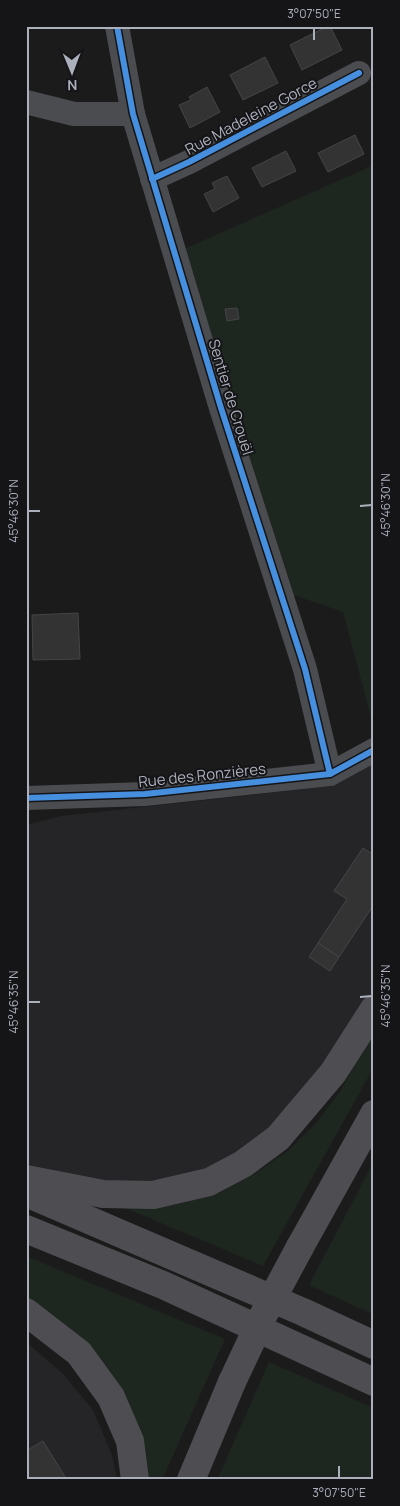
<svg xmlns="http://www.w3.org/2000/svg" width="400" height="1506" font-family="Manrope,sans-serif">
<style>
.built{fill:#252528}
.green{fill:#1e2620}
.building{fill:#333334;stroke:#444548}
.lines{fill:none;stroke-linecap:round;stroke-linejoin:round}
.street{stroke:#4b4c4f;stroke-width:24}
.highway{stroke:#4e4e52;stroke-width:28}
.highway-bridge{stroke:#4e4e52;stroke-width:28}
.cycleway-casing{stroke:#151518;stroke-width:9}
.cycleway{stroke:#468fdf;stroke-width:6}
.ticks{fill:none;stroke:#acb0bd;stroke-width:2}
.labels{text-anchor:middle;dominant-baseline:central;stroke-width:4;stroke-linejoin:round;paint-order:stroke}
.street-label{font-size:15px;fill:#acb0bd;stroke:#151518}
.neatline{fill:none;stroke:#acb0bd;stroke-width:2}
.ticks-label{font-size:12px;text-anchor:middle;fill:#acb0bd}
</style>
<rect width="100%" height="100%" fill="#1b1b1c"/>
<g class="built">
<path d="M374,762V991L326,1069L271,1130L207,1172L106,1188L26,1165V825L61,816L332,786Z"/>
<path d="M26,1342L62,1373L93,1410L112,1455L117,1480H26Z"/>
</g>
<g class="green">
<path d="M374,165V729L343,612L279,590L175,253Z"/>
<path d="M374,1031V1067L263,1266L125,1208L174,1205L219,1193L254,1174L289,1150L317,1122L341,1090L361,1051Z"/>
<path d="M374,1161V1315L309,1285Z"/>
<path d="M26,1256L225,1339L162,1480H149L140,1437L26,1302Z"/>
<path d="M269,1362L374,1408V1480H217Z"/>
</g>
<g class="building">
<path d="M328,26H330L342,50L302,70L290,45Z"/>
<path d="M265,57L278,83L243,100L230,75Z"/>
<path d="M207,87L220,112L190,128L179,105L191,100L189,97Z"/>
<path d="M355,135L364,154L328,172L318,153Z"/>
<path d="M286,151L296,171L262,187L252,168Z"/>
<path d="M227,176L239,198L213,212L204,194L215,189L212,183Z"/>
<path d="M237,308L239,319L227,321L225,309Z"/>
<path d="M78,613L80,659L33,660L32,615Z"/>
<path d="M363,848L374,855V904L339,957L318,943L347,899L334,891Z"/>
<path d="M318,943L339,957L330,971L309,957Z"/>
<path d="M43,1441L67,1480H26V1451Z"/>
</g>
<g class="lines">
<g class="street">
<path d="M117,26L133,114L221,408L305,669L330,774"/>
<path d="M26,102L74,114H133"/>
<path d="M152,179L189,162L359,73"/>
<path d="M26,798L145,794L330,774L374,750"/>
</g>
<g class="highway">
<path d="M26,1179L103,1194L153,1195L209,1182L243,1164L278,1138L333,1073L374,1009"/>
<path d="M26,1193L303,1312L374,1345"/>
<path d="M26,1229L163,1285L374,1382"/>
<path d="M300,1247L374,1114"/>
<path d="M26,1312L79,1353L111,1397L130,1441L135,1480"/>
<path d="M191,1480L232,1382"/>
</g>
<path class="highway-bridge" d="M232,1382L264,1314L300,1247"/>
<g class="cycleway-casing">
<g id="cycleway">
<path d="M117,26L133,114L221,408L305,669L330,774"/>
<path d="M152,179L189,162L359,73"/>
<path d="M26,798L145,794L330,774L374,750"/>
</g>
</g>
<use href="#cycleway" class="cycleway"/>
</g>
<path class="ticks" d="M314,28V40M360,506L372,505M28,511H40M360,997L372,996M28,1002H40M339,1466V1478"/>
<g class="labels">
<g class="street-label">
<text transform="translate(251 116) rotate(-28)">Rue Madeleine Gorce</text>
<text transform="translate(231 397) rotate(73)">Sentier de Crouël</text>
<text transform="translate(202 775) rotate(-6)">Rue des Ronzières</text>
</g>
</g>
<rect width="400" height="1506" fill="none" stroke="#151518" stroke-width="55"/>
<g transform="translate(72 72) rotate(179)" stroke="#151518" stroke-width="4" paint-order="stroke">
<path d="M0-4L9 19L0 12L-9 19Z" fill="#acb0bd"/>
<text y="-8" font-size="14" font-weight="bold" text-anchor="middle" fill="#acb0bd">N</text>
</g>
<rect x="28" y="28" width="344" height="1450" class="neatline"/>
<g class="ticks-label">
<text x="314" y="18">3°07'50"E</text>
<text transform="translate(386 505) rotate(-90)" y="4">45°46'30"N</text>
<text transform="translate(14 511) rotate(-90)" y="4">45°46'30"N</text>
<text transform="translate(386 996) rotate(-90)" y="4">45°46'35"N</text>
<text transform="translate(14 1002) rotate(-90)" y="4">45°46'35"N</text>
<text x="339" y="1497">3°07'50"E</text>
</g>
</svg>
